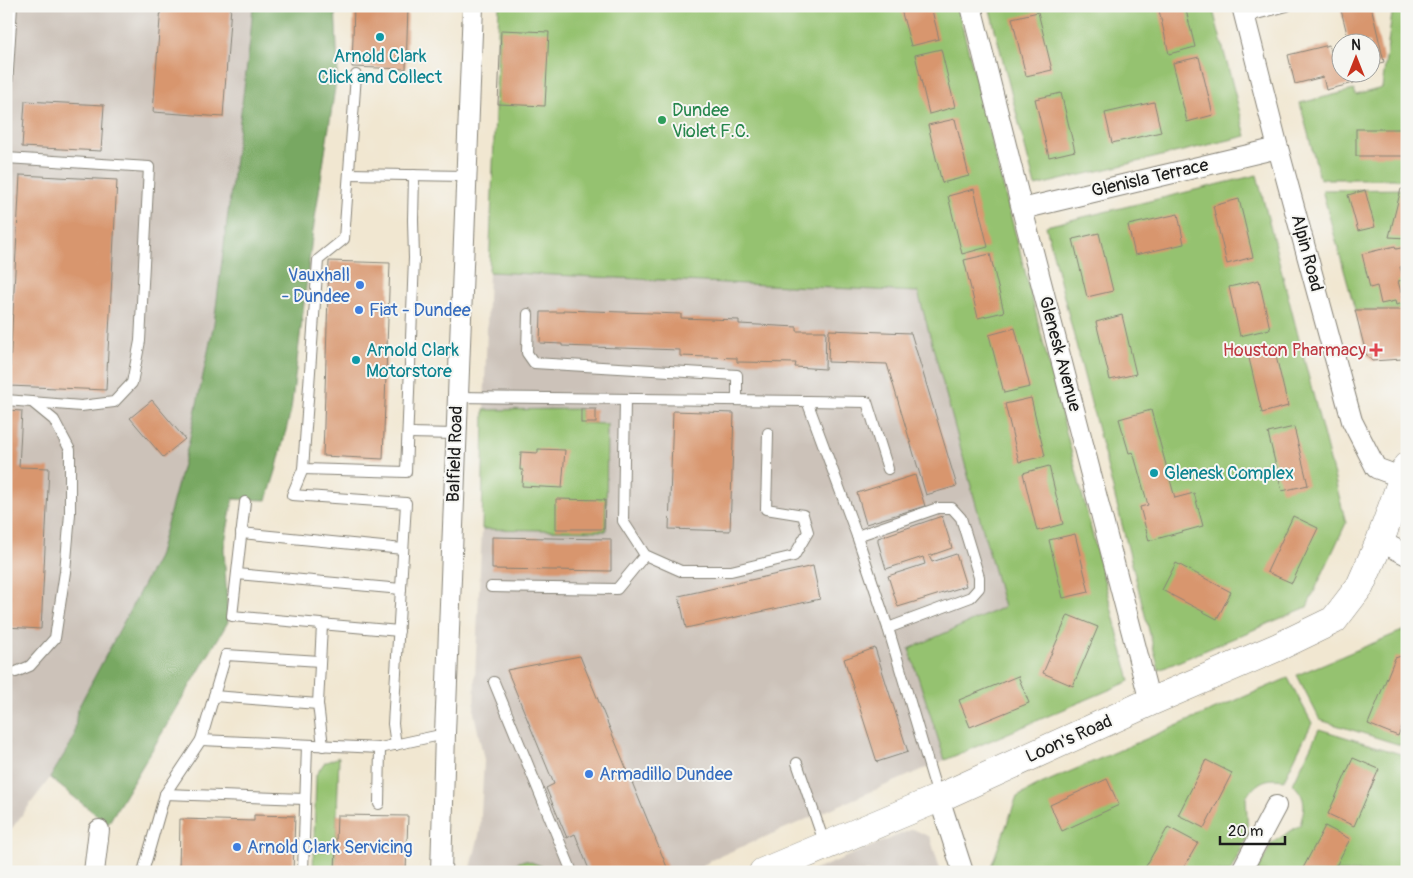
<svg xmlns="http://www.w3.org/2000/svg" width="1413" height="878" font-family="Pangolin,sans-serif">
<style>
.industrial{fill:#ccc2b9}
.green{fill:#95c270;stroke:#586f46}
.forest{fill:#78a862;stroke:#4a623f}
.building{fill:#d8966e}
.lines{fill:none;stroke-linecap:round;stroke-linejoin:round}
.lane-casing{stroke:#868276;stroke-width:12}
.street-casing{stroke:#868276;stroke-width:22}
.secondary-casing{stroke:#868276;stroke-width:29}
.lane{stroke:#fff;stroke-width:10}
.street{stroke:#fff;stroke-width:20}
.secondary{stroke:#fff;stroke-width:28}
.culture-dot{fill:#0f9aa8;stroke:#f6f6f2;stroke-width:2}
.leisure-dot{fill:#2e9e5b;stroke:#f6f6f2;stroke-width:2}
.shop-dot{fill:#3f7fe0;stroke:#f6f6f2;stroke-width:2}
.health-dot{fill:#e0444e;stroke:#f6f6f2;stroke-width:2}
.labels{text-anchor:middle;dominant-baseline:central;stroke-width:4;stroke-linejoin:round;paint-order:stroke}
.culture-label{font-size:18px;fill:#0d838f;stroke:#f6f6f2;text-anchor:start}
.leisure-label{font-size:18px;fill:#27864d;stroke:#f6f6f2;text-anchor:start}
.street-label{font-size:18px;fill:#1c1c1c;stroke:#f6f6f2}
.shop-label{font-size:18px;fill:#366cbe;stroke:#f6f6f2;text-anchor:start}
.health-label{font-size:18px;fill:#be3a42;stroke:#f6f6f2;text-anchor:end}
</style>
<rect width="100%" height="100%" fill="#f6f6f2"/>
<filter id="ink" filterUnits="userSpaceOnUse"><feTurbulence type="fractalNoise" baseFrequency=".02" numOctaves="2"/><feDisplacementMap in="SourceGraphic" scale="10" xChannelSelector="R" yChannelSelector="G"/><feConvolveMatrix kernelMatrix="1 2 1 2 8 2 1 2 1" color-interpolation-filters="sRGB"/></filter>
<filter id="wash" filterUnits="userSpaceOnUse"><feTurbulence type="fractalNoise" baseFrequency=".0096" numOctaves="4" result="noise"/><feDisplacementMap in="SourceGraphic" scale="20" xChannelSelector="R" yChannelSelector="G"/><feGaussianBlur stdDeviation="1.12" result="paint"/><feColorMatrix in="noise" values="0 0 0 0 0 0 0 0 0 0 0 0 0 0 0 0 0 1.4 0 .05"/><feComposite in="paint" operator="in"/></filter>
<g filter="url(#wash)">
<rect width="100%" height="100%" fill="#f1e7d1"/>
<g class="industrial">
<path d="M6,6H253L250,41L214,323L189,442L158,557L77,710L74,738L50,778L6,836Z"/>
<path d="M489,272L918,291L1004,607L909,649L945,760L711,860L695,872H553L552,870L525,860L493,872H470L480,831L484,760L474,713L475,676L482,529L606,530V423H596V410H484Z"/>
<path d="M913,829L930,837L941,872H810Z"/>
</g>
<g class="green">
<path d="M499,6H957L1130,681L945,760L909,649L1004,607L918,292L489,272Z"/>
<path d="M989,6H1212L1246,136L1035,186Z"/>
<path d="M1393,6H1407V179H1320L1300,103L1354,90L1356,95L1382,88Z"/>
<path d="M1257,175L1346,523L1307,607L1159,670L1046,226Z"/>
<path d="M1407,189V310H1355L1322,190Z"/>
<path d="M581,409V423L607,424L606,531L482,529L484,410Z"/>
<path d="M1407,629V747L1320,720L1297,675Z"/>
<path d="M1288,678L1312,723L1284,780C1264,777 1259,782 1246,796L1248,836L1230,872H989L1017,797L1041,784Z"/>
<path d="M1319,729L1407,756V872H1257L1272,843L1300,825C1305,807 1307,798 1293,784Z"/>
<path d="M339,757L335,872H313L316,775L324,763Z"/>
<path d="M525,860L552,870L553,872H493Z"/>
</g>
<path class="forest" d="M253,6H335L338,68L312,238L291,410L276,471L267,500L233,499L224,548L228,622L108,824L50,778L74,738L77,710L158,557L189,442L214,323L250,41Z"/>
<g id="blocks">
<g class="building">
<path d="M161,6H231L223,117L153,112Z"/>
<path d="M354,6H408L406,69L352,67Z"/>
<path d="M900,6H931L939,39L911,46Z"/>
<path d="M1158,6H1185L1195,47L1169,54Z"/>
<path d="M1340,6H1371L1384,62L1370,65V42H1349Z"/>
<path d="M1038,12L1052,70L1026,76L1012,18Z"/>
<path d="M501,30L549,32L545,106L498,104Z"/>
<path d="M1329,45L1333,58L1340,56V72H1351L1354,83L1326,90L1323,77L1295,84L1288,55Z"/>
<path d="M941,49L955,107L929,114L915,55Z"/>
<path d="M1199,57L1213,115L1187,122L1173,63Z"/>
<path d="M1061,93L1075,151L1049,157L1035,99Z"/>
<path d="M25,101L104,105L101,151L22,147Z"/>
<path d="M1154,102L1161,132L1112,143L1105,113Z"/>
<path d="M955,119L969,176L942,183L928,125Z"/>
<rect x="1356" y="129" width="51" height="27"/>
<path d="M20,175L117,180L106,390L9,386Z"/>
<path d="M974,189L988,247L962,254L948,196Z"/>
<path d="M1401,189H1407V238L1389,237Z"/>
<path d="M1365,190L1375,227L1358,231L1348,195Z"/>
<path d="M1239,199L1253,257L1227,264L1213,206Z"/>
<path d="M1178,214L1184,244L1135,255L1128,225Z"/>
<path d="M1099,233L1113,291L1087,297L1073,239Z"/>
<path d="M1395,246L1396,249L1406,247L1407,252V265L1400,267L1404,280L1398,281L1404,303L1396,305L1395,301L1381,304L1377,286L1370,288L1362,254Z"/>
<path d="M990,254L1004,312L978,318L964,260Z"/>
<path d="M329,261L390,263L383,459L323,456Z"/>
<path d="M1259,280L1270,329L1240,336L1229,287Z"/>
<path d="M563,310L681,314V318L739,320V324L797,327V331H826L825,369L795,367L796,363L737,362V358L680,356V350L562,346V344L540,343L541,312H563Z"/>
<path d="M1355,310H1407V355L1402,359L1372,361L1366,354Z"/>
<path d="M1122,315L1136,374L1110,380L1096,322Z"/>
<path d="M1015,328L1030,387L1004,393L989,335Z"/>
<path d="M829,330L911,333L957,486L926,495L887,364L828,362Z"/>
<path d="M1274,348L1288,406L1262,413L1248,354Z"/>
<path d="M1031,398L1045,456L1019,462L1005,404Z"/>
<path d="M152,400L185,439L163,457L130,418Z"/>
<rect x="581" y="409" width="15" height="14"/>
<path d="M6,410L22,411L19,467L49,468L41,629L6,627Z"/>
<path d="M1151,410L1175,498L1194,493L1203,526L1149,541L1140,507L1148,505L1133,452L1129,453L1119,419Z"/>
<path d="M673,411L734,413L730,531L669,529Z"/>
<path d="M1294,427L1308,485L1282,491L1268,433Z"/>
<path d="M538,449L565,450L562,488L522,486L523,470H520L521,452L538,453Z"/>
<path d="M1049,466L1063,524L1037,531L1023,473Z"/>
<path d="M915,475L925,506L866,524L857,493Z"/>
<path d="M556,499L605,500L604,529H556Z"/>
<path d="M942,516L952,548L929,556L932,562L956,554L966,586L898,607L888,576L925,564L923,557L886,569L878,542V538Z"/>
<path d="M1293,516L1318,528L1292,583L1267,572Z"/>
<path d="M1075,534L1089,592L1063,598L1049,540Z"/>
<path d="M492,537L611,539V571L492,569Z"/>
<path d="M1176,563L1231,592L1217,619L1162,590Z"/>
<path d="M813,566L820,599L686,628L679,596Z"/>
<path d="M1068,615L1098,627L1073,686L1043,673Z"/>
<path d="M875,648L908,752L877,762L844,659Z"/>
<path d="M1407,654V714L1398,736L1368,724L1395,658Z"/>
<path d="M580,656L669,872H590L575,834L567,838L546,788L554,784L507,670Z"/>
<path d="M1018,676L1029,703L970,727L959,700Z"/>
<path d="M1353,758L1379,769L1354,826L1328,814Z"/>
<path d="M1206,760L1232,773L1204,828L1178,815Z"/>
<path d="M1107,779L1119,805L1062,831L1050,805Z"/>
<path d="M254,815L295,816L293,872H179L180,819L254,821Z"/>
<path d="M337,815L408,816L406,872H335Z"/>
<path d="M1325,826L1350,839L1333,872H1301Z"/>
<path d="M1168,827L1198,843L1181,872H1151L1145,868Z"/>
</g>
</g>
</g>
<g filter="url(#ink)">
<use href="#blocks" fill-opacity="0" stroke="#868276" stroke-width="1"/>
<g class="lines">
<g class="lane-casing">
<g id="lane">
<path d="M1245,17L1287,6"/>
<path d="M356,75L344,239L318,260L303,469L292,495L406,503L393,724L396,745"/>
<path d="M6,103L12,6"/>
<path d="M6,158L149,167L140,341L132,383L114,402L81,406L6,400"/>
<path d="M349,174L465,176"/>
<path d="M528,314L527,353L534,363L737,375V400"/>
<path d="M457,397L807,401L857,536L888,628L938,796"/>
<path d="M625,399L623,521L645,555L681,571H731L794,556L808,532L803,515L766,509L768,433"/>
<path d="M807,401L867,402L888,469"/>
<path d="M408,433L456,434"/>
<path d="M303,469L406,472L414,258L413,220L414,175"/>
<path d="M245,502L232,616L399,631"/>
<path d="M241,533L403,549"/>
<path d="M857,536L938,508H952L961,518L979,577V588L971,597L888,628"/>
<path d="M237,574L401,589"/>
<path d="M491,587L617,589L645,555"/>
<path d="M322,625L318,704L323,746"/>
<path d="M16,672L30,666L55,638L65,572L70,514V450L54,420L32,402"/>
<path d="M494,682L572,872"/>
<path d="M214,696L318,704"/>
<path d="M201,740L380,748L445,734"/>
<path d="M797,763L825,845"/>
<path d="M165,794L305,799"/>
<path d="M379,804L380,748"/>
<path d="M143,872L165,794L201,740L226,655L320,661"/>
<path d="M303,872L307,745"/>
</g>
</g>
<g class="street-casing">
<g id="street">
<path d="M971,6L1022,209L1150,702"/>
<path d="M1242,6L1278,148L1352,421L1376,468L1403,478"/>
<path d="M1022,209L1278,148"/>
<path d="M1380,541L1407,555"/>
<path d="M939,798L963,872"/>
<path d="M94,872L99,830"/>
<path d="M441,872L445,734L473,6"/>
<path d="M1241,872L1276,806"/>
</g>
</g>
<g class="secondary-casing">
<path id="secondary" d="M763,872L939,798L1150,702L1278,647L1334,620L1360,586L1380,541L1407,466"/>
</g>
<use href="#lane" class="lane"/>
<use href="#street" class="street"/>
<use href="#secondary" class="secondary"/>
</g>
</g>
<g class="culture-dot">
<circle cx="380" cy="37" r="5"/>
<circle cx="356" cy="360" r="5"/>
<circle cx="1154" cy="473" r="5"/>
</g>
<circle class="leisure-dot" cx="662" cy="120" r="5"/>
<g class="shop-dot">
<circle cx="360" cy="285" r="5"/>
<circle cx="359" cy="310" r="5"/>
<circle cx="589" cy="774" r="5"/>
<circle cx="237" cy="847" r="5"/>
</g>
<path class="health-dot" d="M1373.5 342.5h5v5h5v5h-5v5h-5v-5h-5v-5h5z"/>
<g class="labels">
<g class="culture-label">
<text x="380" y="56" text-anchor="middle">Arnold Clark<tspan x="380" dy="21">Click and Collect</tspan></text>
<text x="366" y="350">Arnold Clark<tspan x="366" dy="21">Motorstore</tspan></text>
<text x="1164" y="473">Glenesk Complex</text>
</g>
<g class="leisure-label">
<text x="672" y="110">Dundee<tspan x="672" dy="21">Violet F.C.</tspan></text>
</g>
<g class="street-label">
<text transform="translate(1150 178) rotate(-13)">Glenisla Terrace</text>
<text transform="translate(1307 253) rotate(75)">Alpin Road</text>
<text transform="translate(1060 354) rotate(75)">Glenesk Avenue</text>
<text transform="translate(455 454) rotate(-88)">Balfield Road</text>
<text transform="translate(1069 739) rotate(-24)">Loon's Road</text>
</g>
<g class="shop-label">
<text x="350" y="275" text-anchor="end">Vauxhall<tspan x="350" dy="21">- Dundee</tspan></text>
<text x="369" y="310">Fiat - Dundee</text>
<text x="599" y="774">Armadillo Dundee</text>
<text x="247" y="847">Arnold Clark Servicing</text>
</g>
<g class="health-label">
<text x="1366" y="350">Houston Pharmacy</text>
</g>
</g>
<rect width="1413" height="878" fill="none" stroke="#f6f6f2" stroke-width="25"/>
<g transform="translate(1356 58)"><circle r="24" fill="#f6f6f2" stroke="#9f9f9c"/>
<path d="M0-4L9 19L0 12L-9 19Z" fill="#c8321e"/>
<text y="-8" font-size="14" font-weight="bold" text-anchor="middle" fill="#1c1c1c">N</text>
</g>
<path d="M1220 836v8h65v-8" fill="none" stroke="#1c1c1c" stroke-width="2.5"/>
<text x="1228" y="836" font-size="15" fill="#1c1c1c" stroke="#f6f6f2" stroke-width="4" paint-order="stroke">20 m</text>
</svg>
